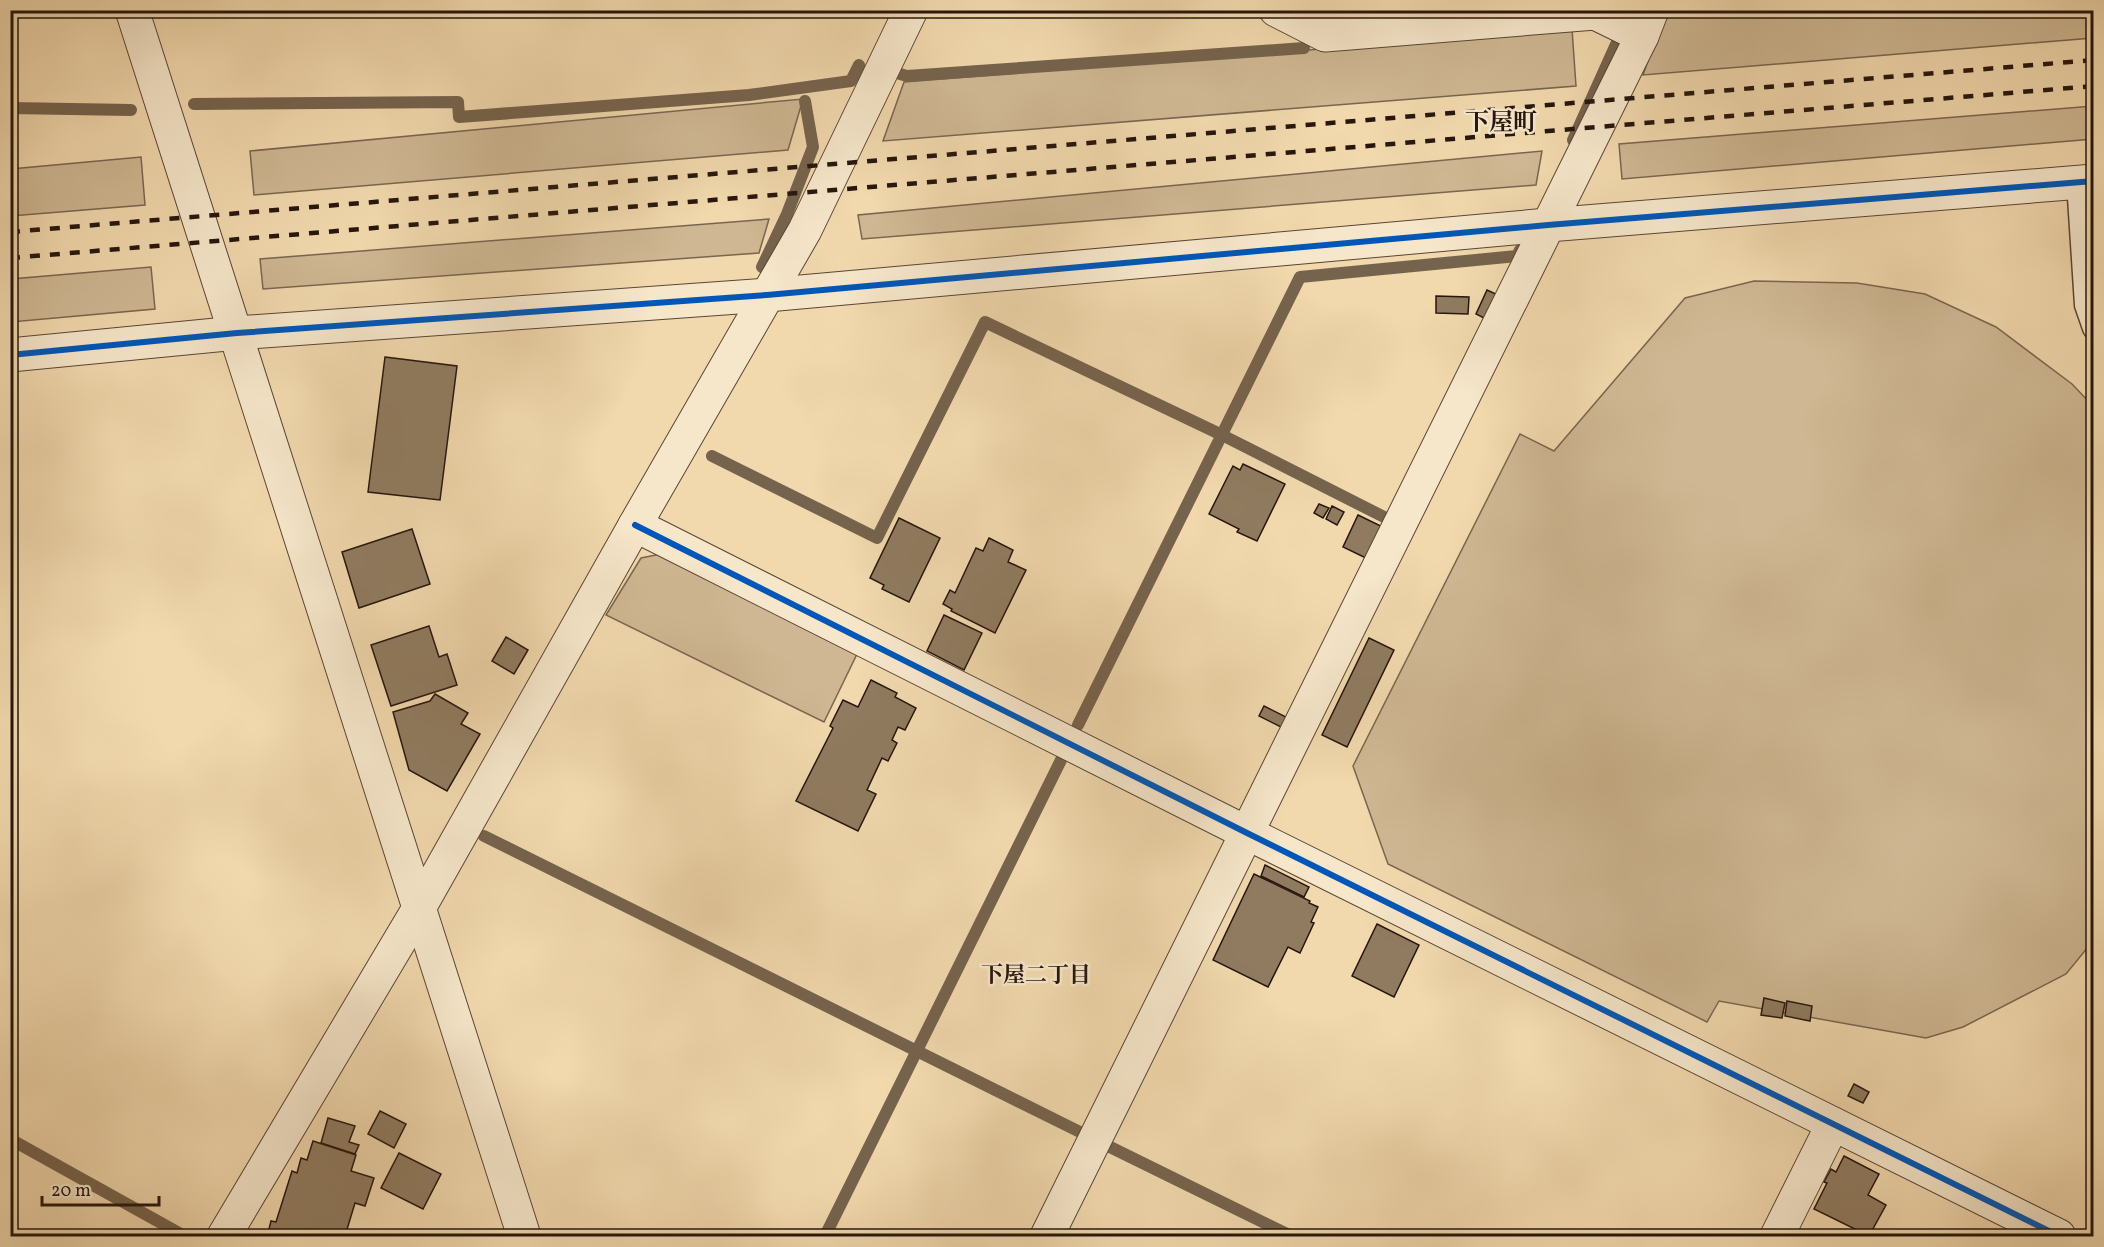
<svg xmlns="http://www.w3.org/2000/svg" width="2104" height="1247" font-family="Vollkorn,'Noto Serif JP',serif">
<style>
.green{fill:#ceb792;stroke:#7a6650;stroke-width:1.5}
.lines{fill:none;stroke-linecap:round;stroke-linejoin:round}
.stream{stroke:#76634d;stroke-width:12}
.building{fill:#907b60;stroke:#26160d;stroke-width:1.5}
.service-casing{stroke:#594635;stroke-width:25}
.minor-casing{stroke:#594635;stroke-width:35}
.tertiary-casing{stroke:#594635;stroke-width:35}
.service{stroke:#f6e6ca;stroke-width:22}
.minor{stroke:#f6e6ca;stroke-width:33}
.tertiary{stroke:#f6e6ca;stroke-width:33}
.rail{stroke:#26160d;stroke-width:4.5;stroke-dasharray:10 10;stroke-linecap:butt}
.cycleway-casing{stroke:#f6e6ca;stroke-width:10}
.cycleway{stroke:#0057b8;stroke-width:6}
.labels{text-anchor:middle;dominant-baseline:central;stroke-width:5;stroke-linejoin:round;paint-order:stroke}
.neighbourhood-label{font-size:22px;font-weight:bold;fill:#26160d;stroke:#f6e6ca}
.quarter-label{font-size:24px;font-weight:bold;fill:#26160d;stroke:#f6e6ca}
</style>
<rect width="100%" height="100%" fill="#f1d8ad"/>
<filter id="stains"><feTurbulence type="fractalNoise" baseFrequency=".00333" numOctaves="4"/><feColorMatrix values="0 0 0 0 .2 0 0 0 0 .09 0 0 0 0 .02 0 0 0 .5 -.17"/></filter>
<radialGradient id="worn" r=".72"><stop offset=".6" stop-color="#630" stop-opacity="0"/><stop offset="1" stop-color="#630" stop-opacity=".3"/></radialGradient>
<g class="green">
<path d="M1720,10L2093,11V38L1643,75L1664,15Z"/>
<path d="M1572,29L1576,86L883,141L904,82Z"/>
<path d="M803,99L788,150L254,195L250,151Z"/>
<path d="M2093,106V139L1622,179L1619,144Z"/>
<path d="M1542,151L1536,185L862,239L858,215Z"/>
<path d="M141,157L145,205L11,216V169Z"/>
<path d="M769,219L759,253L263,289L260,259Z"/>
<path d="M151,267L155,309L11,322V279Z"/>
<path d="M1754,281L1857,283L1925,294L1996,327L2072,384L2093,406V941L2066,974L1963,1027L1926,1038L1719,1001L1707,1022L1388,864L1353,766L1520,434L1554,451L1685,298Z"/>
<path d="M661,554L857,654L824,722L606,615L641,558Z"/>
</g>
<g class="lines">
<g class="stream">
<path d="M1317,15L1375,10"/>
<path d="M900,74L907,76L1304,48"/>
<path d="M194,104L458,102L459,117L749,95L851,81L859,65"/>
<path d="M10,108L131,110"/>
<path d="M1573,140L1618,40"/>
<path d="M762,267L787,214L813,147L805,101"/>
<path d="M712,456L877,538L985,322L1222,435L1390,520"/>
<path d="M1078,725L1300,277L1517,256L1520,250"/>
<path d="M484,836L1084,1134"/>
<path d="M10,1139L179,1233L176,1236"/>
<path d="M1108,1146L1291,1236"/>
<path d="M825,1236L1061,760"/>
</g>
</g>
<g class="building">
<path d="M1487,290L1498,295L1486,319L1476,314Z"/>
<path d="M1436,296L1469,297L1468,314L1436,313Z"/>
<path d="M385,357L457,366L440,500L368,492Z"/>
<path d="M1243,464L1285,484L1257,541L1237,532L1239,529L1209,514L1233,466L1240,470Z"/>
<path d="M1319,504L1329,508L1323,518L1314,513Z"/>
<path d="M1332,506L1344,512L1337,525L1326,519Z"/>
<path d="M1358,515L1387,529L1372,561L1343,547Z"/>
<path d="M899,518L940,538L909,602L882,589L884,585L870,578Z"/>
<path d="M412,529L430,584L359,608L342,552Z"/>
<path d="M989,538L1013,550L1008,562L1026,570L995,633L951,611L952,609L943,604L950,590L955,593L976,548L983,551Z"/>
<path d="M944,615L982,633L964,670L927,651Z"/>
<path d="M429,626L439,657L447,654L457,685L391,706L371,645Z"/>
<path d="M506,637L528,650L514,674L492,661Z"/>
<path d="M1369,638L1394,650L1347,747L1322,735Z"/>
<path d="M871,680L897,693L895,697L916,708L905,730L898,727L892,740L897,743L888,761L882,758L867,790L876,794L858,831L796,801L833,728L830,726L843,700L858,707Z"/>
<path d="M435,694L468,713L461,724L480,734L447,791L409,770L393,712L430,701Z"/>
<path d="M1264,706L1288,718L1283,728L1259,716Z"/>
<path d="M1265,865L1309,887L1304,897L1261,876Z"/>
<path d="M1254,874L1310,901L1309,903L1318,907L1311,922L1314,923L1300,953L1288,947L1268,987L1213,960Z"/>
<path d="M1377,924L1419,945L1394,997L1352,976Z"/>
<path d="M1764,998L1785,1003L1782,1018L1761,1015Z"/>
<path d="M1787,1001L1812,1006L1810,1021L1785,1016Z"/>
<path d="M1854,1084L1869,1092L1863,1103L1848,1096Z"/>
<path d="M380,1111L406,1124L394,1148L368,1134Z"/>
<path d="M328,1118L355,1126L349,1142L359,1145L355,1154L321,1143Z"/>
<path d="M313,1141L356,1155L351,1171L374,1178L365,1206L355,1203L345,1236H278L268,1233L271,1221L276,1222L292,1171L297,1173L301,1158L307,1160Z"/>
<path d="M399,1153L441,1174L423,1209L381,1188Z"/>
<path d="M1844,1156L1879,1174L1868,1195L1886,1205L1869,1236L1814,1209L1827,1183L1824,1182L1831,1169L1836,1172Z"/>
</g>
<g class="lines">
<g class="service-casing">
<path id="service" d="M2078,182L2086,305L2094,328"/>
</g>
<g class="minor-casing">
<g id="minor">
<path d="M1276,10L1325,35L1595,13L1642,36"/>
<path d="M635,525L1247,833L2059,1236"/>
<path d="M224,1236L418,910L635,525L805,230L911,10"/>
<path d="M1047,1236L1642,36L1652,10"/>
<path d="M1777,1236L1833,1124"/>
</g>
</g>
<g class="tertiary-casing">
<g id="tertiary">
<path d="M132,10C265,419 391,829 524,1236"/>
<path d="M10,355L237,333L767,295L1548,225L2094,181"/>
</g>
</g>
<use href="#service" class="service"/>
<use href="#minor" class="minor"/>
<use href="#tertiary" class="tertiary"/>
<g class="rail">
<path d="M10,232L2094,60"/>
<path d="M10,258L2094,86"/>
</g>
<g class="cycleway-casing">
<g id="cycleway">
<path d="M10,355L237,333L767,295L1548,225L2094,181"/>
<path d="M635,525L1247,833L2059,1236"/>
</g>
</g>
<use href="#cycleway" class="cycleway"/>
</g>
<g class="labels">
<g class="neighbourhood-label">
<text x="1036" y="976">下屋二丁目</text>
</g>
<g class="quarter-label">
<text x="1501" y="124">下屋町</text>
</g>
</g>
<rect width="2104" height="1247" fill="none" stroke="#f1d8ad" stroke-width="36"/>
<rect x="12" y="12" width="2080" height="1223" fill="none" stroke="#26160d" stroke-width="3"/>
<rect x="18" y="18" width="2068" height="1211" fill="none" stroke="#26160d" stroke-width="1.5"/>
<path d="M42 1196v9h117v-9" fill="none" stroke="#26160d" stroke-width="3"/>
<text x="51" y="1196" font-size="18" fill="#26160d" stroke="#f6e6ca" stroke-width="4.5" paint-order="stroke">20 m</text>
<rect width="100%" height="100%" filter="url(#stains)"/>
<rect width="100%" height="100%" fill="url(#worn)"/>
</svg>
